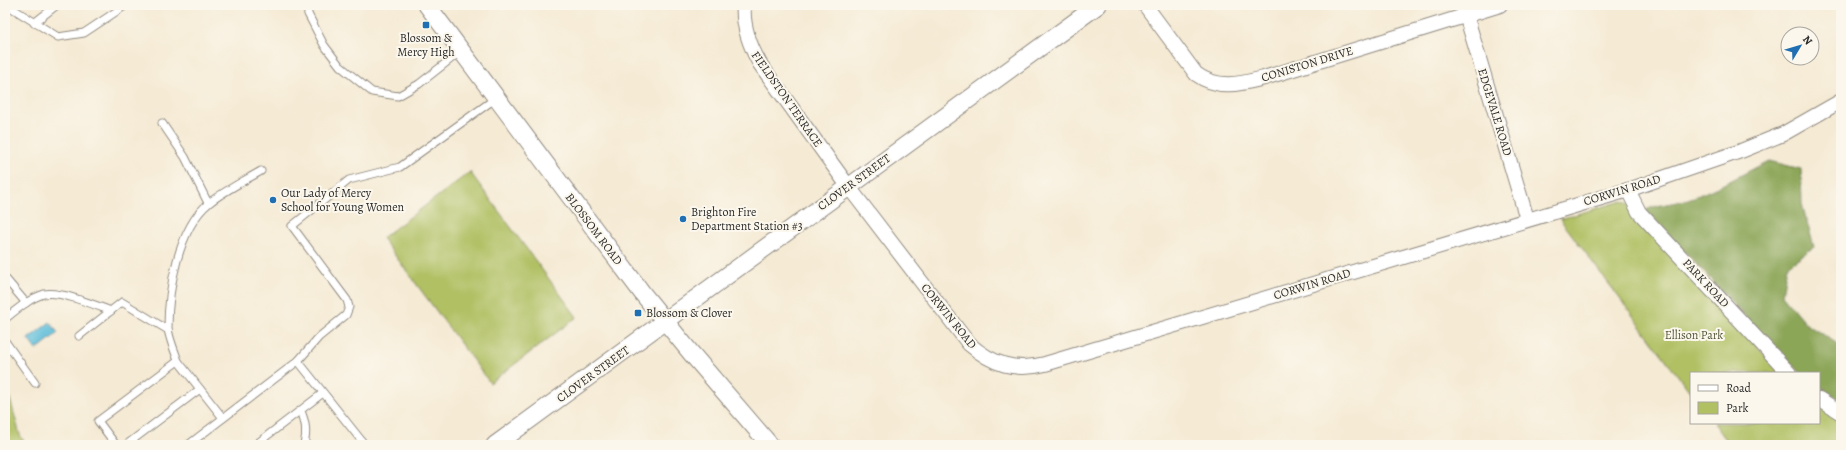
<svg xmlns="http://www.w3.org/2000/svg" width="1846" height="450" font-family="Alegreya,serif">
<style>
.green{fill:#b0c063;stroke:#6e7647}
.forest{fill:#8ca659;stroke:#5c6842}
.water{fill:#5abcd9;stroke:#427482}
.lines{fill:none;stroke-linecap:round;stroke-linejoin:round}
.service-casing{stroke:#908a80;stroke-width:9}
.minor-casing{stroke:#908a80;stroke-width:16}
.tertiary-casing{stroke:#908a80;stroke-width:19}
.service{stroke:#fff;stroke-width:7}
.minor{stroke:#fff;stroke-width:14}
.tertiary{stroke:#fff;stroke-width:17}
.poi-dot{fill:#1f6fb2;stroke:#fbf7ec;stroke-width:1.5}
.labels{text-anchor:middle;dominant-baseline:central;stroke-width:4;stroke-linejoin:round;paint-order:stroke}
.poi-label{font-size:12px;fill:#2b2b2b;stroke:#fbf7ec;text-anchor:start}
.street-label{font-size:12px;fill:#2b2b2b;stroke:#fbf7ec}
.park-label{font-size:12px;fill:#53583c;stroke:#fbf7ec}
</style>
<rect width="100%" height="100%" fill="#fbf7ec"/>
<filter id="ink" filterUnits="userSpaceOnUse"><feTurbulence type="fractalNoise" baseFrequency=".025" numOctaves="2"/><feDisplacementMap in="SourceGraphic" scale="8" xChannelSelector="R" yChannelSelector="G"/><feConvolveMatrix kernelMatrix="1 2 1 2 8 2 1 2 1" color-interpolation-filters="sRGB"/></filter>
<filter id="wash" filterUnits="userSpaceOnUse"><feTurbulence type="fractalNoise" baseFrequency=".012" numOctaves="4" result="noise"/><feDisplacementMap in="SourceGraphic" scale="16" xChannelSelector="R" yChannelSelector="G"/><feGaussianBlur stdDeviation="0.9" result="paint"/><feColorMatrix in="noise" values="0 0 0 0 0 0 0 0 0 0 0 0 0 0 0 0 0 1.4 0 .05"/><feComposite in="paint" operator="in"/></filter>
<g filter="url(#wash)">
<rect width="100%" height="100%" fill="#f5ead4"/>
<g class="green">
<path d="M470,172L577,317L490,383L382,238Z"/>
<path d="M1622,201L1629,204L1781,373H1691V393L1560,219Z"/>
<path d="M5,381L20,435L26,445H5Z"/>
<path d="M1819,404L1841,418V445H1730L1714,423H1819Z"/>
</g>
<path class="forest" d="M1769,161L1801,169L1802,204L1814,247L1787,266L1782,295L1806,324L1841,346V400L1819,386V373H1801L1783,357L1646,210C1658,204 1671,204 1685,200C1714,191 1742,174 1769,161Z"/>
<path class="water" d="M50,322L58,333L36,350L28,339Z"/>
</g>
<g filter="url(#ink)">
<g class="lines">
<g class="service-casing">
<g id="service">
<path d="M7,5L58,37L84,33L126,5"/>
<path d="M307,5L308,14L324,45L340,66L372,92L398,96L419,84L461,51"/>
<path d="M34,23L57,5"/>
<path d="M162,123L185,157L208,203"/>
<path d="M5,278L26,303"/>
<path d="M5,319C16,310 30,298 44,294C61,291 95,305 111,311"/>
<path d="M79,336L122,302L168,330"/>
<path d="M5,341L35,383"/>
<path d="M178,361C175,351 169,339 168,328C168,291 178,228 209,203C224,191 244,181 261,171"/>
<path d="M298,361L365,445"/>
<path d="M301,411C306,423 307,432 304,445"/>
<path d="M116,445L98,421L178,361L223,418"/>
<path d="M126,445L200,389"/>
<path d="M188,445L298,361L319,337L346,315L349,307L347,300L292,226L349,180L400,167L496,98"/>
<path d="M255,445L323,393"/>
</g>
</g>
<g class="minor-casing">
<g id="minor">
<path d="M744,5C742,26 750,46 760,64L848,186L969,344C992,364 1015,372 1045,364L1628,190L1741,151L1783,134L1841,101"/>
<path d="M1145,5L1196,74C1218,90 1240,84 1264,78L1500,5"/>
<path d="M1463,5L1527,219"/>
<path d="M1628,190L1639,212L1789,373"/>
<path d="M1819,399L1841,413"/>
</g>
</g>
<g class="tertiary-casing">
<g id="tertiary">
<path d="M427,5L643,294L691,353L770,445"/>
<path d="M495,445L1098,5"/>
</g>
</g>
<use href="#service" class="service"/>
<use href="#minor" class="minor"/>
<use href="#tertiary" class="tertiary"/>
</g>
</g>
<g class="poi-dot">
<rect x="422" y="21" width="8" height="8" rx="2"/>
<circle cx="273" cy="200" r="4"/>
<circle cx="683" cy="219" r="4"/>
<rect x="634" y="309" width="8" height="8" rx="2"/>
</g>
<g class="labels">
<g class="poi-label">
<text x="426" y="38" text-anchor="middle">Blossom &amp;<tspan x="426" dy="14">Mercy High</tspan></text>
<text x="281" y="193">Our Lady of Mercy<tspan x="281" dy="14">School for Young Women</tspan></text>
<text x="691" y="212">Brighton Fire<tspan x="691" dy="14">Department Station #3</tspan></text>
<text x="646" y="313">Blossom &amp; Clover</text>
</g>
<g class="street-label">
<text transform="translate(1307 64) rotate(-17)">CONISTON DRIVE</text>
<text transform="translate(787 99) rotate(55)">FIELDSTON TERRACE</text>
<text transform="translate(1495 112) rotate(73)">EDGEVALE ROAD</text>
<text transform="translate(854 182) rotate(-36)">CLOVER STREET</text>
<text transform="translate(1622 190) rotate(-17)">CORWIN ROAD</text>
<text transform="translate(594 229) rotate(53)">BLOSSOM ROAD</text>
<text transform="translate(1706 283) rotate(47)">PARK ROAD</text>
<text transform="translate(1312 284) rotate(-17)">CORWIN ROAD</text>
<text transform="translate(949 316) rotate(51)">CORWIN ROAD</text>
<text transform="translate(593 374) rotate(-36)">CLOVER STREET</text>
</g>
<g class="park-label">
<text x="1694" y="335">Ellison Park</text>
</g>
</g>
<rect width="1846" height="450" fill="none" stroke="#fbf7ec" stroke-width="20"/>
<rect x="1690" y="372" width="130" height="52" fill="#fbf7ec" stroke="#a8a59f"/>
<rect x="1698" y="385" width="20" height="6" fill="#ffffff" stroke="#a8a59f"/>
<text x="1726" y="392" font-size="12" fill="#2b2b2b">Road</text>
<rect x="1698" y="402" width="20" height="12" fill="#b0c063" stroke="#a8a59f"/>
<text x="1726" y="412" font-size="12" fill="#2b2b2b">Park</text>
<g transform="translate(1800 46) rotate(52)"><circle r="19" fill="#fbf7ec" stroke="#a8a59f"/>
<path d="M0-3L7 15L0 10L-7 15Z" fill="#1f6fb2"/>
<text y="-6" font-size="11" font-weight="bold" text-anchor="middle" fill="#2b2b2b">N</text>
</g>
</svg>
